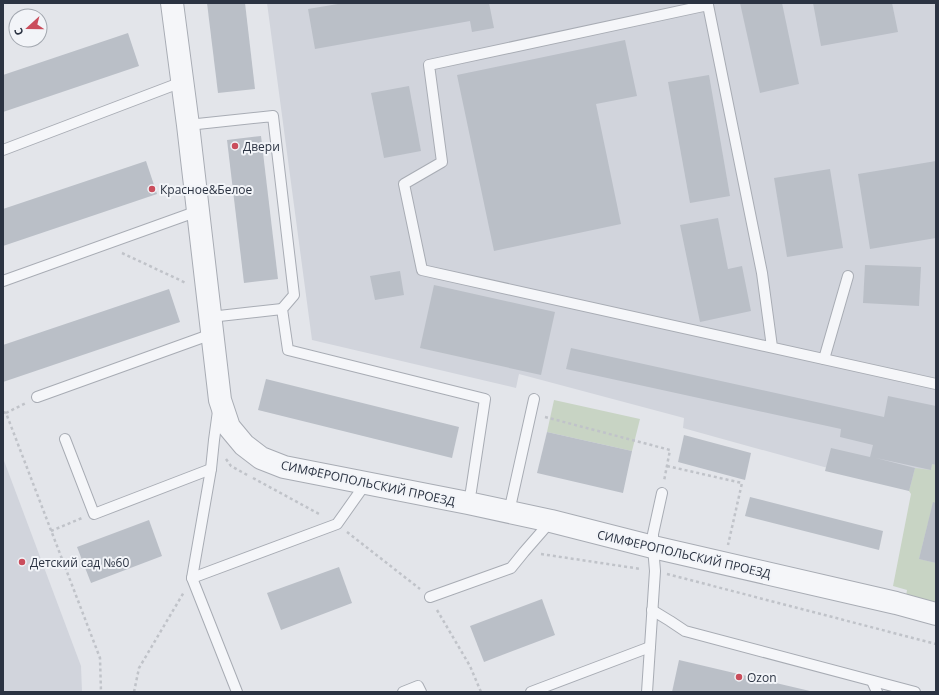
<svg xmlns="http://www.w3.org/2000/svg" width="939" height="695" font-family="'Open Sans',sans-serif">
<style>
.built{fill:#d1d4dc}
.green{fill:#c8d4c4}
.building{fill:#babfc7}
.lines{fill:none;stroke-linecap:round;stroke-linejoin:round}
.service-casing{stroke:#a8acb4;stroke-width:12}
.tertiary-casing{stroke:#a8acb4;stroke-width:24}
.path{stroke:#c0c3c9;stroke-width:2.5;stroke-dasharray:3 3;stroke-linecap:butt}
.service{stroke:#f5f6f9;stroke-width:10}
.tertiary{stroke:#f5f6f9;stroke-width:22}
.poi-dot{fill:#ca4d5c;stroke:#f2f4f8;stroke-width:1.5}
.labels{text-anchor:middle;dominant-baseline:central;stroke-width:4;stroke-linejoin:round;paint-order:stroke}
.poi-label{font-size:12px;fill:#2b3342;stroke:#f2f4f8;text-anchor:start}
.street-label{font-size:12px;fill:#2b3342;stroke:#f2f4f8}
</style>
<rect width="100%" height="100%" fill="#e3e5ea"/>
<g class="built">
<path d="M267,3H936V571L909,564L925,495L683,428L684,418L519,374L516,388L312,340Z"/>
<path d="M3,458L81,666L82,692H3Z"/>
</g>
<g class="green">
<path d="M554,400L640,419L632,451L547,432Z"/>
<path d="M932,464L936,465V503H933L919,559L936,563V610L905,602L907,590L893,586L911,494L909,491L915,468L931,470Z"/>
</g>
<g class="building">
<path d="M207,3H245L255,89L218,93Z"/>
<path d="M344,3H489L494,28L472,32L470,21L315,49L308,9Z"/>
<path d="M740,3H782L799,84L760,93Z"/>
<path d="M813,3H892L898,32L821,46Z"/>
<path d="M128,33L139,66L3,112V75Z"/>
<path d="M625,40L637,96L596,104L621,224L494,251L457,75Z"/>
<path d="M709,75L730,196L690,203L668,82Z"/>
<path d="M409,86L421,151L384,158L371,93Z"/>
<path d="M261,136L278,279L244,283L227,140Z"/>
<path d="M146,161L157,194L3,246V209Z"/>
<path d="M936,161V238L870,249L858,174Z"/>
<path d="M830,169L843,248L787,257L774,178Z"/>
<path d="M718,218L728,269L742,266L751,311L700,322L680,225Z"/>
<path d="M865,265L921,267L919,306L863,303Z"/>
<path d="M400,271L404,295L375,300L370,276Z"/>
<path d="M434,285L555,312L541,375L420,348Z"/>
<path d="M169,289L180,322L3,382V345Z"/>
<path d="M571,348L884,417L888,396L936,406V465L932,464L931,470L876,458L915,468L909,491L825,471L831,448L870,457L873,445L840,437L841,429L566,369Z"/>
<path d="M266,379L459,427L452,458L258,410Z"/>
<path d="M547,432L632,451L623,493L537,473Z"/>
<path d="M684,435L751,453L745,480L678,462Z"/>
<path d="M750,497L883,531L879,550L745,516Z"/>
<path d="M933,502L936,503V563L919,559Z"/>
<path d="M149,520L162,556L91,583L77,547Z"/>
<path d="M339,567L352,603L281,630L267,593Z"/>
<path d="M542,599L555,635L484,662L470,626Z"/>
<path d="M679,660L810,691V692H672Z"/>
</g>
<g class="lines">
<g class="service-casing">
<g id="service">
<path d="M188,125L273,116L294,295L282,309L288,350L485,399L471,491L468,503"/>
<path d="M3,150L182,82"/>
<path d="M3,281L198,211"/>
<path d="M210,317L282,309"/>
<path d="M772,347L762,273L708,5L429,65L442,162L404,184L422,270L936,384"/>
<path d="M824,359L848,276"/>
<path d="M37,397L212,334"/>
<path d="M218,411L214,440L211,469L192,578L237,692"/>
<path d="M65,439L94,514L211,469"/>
<path d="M509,512L534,399"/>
<path d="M192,578L337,524L366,483"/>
<path d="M430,597L511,568L524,552L551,521"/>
<path d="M652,610L670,621L685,631L915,692"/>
<path d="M872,681L877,692"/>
<path d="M403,692L418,686L421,692"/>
<path d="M531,692L650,647"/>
<path d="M647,692L655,571L653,547V534L662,493"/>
</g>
</g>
<g class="tertiary-casing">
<path id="tertiary" d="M172,3L188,125L220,400L229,427L244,445L261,458L284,467L468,503L551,521L653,547L896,603L936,614"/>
</g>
<g class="path">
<path d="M122,253L186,283"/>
<path d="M3,412L6,413L100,658L101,692"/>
<path d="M6,413L26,403"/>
<path d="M545,417L670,450L664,481"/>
<path d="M226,459L231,466L249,476"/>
<path d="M667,466L742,483L728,545"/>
<path d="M253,478L321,515"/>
<path d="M51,531L82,518"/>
<path d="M347,532L420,589"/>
<path d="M541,554L641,569"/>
<path d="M667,574L936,644"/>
<path d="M437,610L470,666L481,692"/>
<path d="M134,692L139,668L184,592"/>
</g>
<use href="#service" class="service"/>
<use href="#tertiary" class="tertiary"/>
</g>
<g class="poi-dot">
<circle cx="235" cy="146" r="4"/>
<circle cx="152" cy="189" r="4"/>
<circle cx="22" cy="562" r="4"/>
<circle cx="739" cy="677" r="4"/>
</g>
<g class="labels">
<g class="poi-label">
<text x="243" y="146">Двери</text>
<text x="160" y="189">Красное&amp;Белое</text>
<text x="30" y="562">Детский сад №60</text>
<text x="747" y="677">Ozon</text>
</g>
<g class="street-label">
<text transform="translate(368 483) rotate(12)">СИМФЕРОПОЛЬСКИЙ ПРОЕЗД</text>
<text transform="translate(684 554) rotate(13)">СИМФЕРОПОЛЬСКИЙ ПРОЕЗД</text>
</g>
</g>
<rect width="939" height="695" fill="none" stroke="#2b3342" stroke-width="8"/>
<g transform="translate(28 28) rotate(249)"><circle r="19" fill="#f2f4f8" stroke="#a2a7af"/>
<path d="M0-3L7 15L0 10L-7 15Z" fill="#ca4d5c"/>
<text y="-6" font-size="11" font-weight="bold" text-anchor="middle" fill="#2b3342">С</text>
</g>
</svg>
